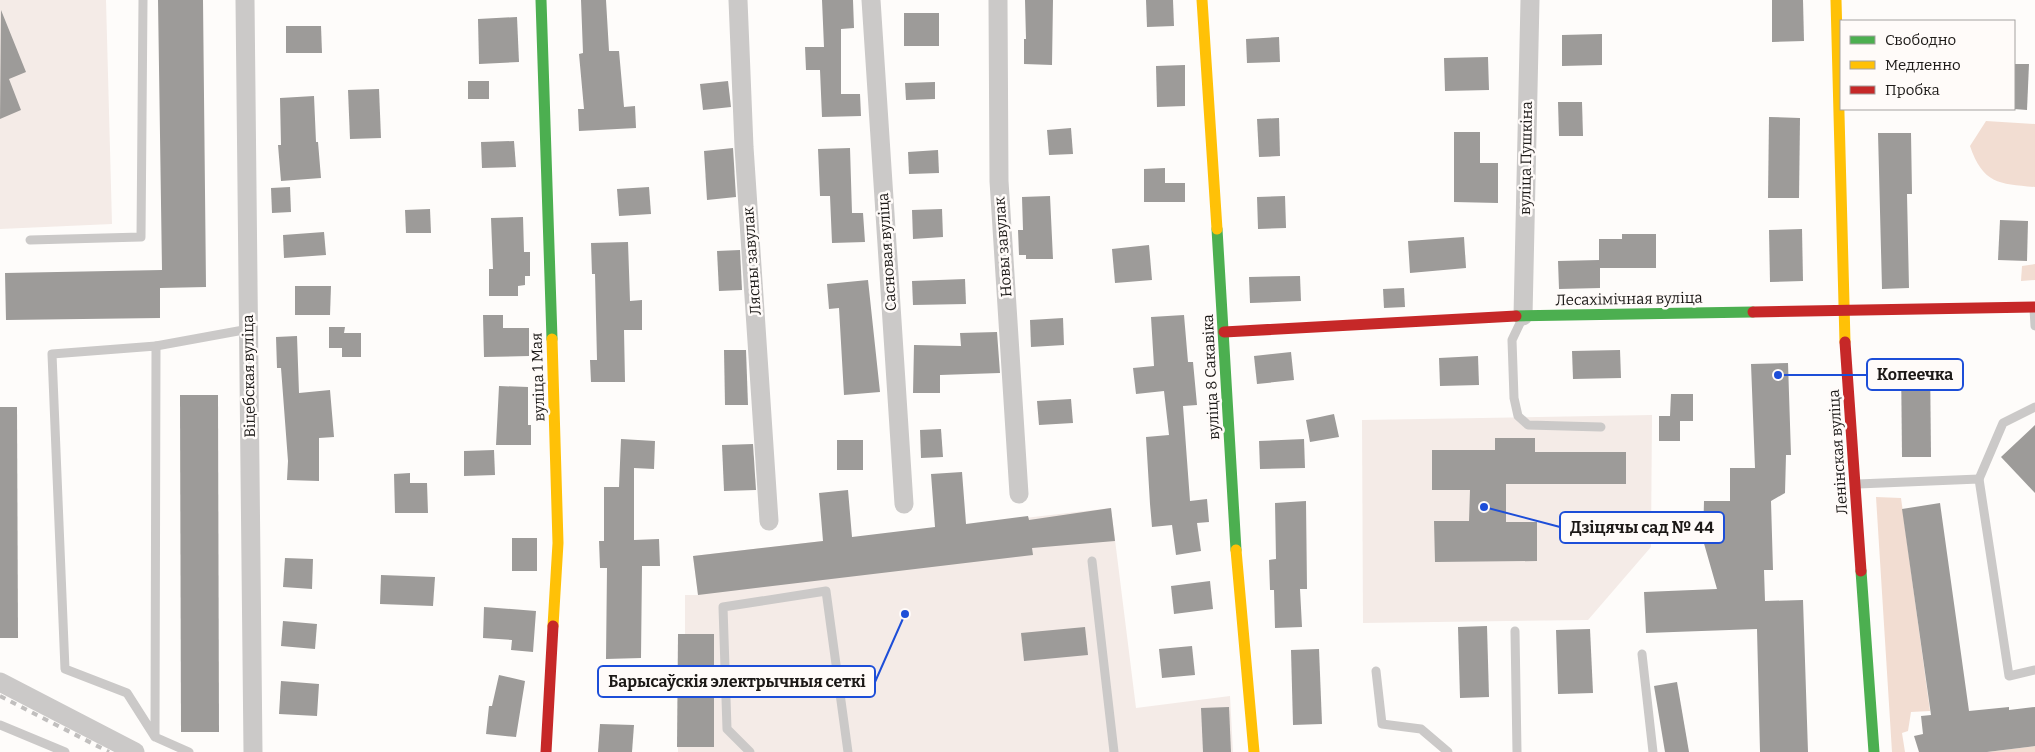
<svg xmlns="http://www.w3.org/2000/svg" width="2035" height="752" font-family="Bitter,serif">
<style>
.built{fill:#f4ebe7}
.green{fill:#f2ddd2}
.building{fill:#9d9b99}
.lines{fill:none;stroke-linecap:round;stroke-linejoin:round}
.lane{stroke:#cbc9c8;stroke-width:9}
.street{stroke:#cbc9c8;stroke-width:19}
.fast{stroke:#4caf50;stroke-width:11}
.slow{stroke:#ffc107;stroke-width:11}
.jam{stroke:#c62828;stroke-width:11}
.rail{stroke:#c1bfbe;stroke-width:4;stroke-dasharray:6 6;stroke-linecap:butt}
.labels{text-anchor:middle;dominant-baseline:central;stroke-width:5;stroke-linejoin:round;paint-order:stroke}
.street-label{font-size:15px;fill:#1c1917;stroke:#fffbf9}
.leader{fill:none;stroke:#1d4ed8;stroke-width:2}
.callout-dot{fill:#1d4ed8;stroke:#fffbf9;stroke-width:2}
.callout{fill:#fffbf9;stroke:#1d4ed8;stroke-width:2}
.callout-label{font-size:16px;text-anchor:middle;font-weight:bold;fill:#1c1917}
</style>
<rect width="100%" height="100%" fill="#fefcfa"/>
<g class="built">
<path d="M0,0H106L112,224L0,229Z"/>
<path d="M1652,415L1651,547L1588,620L1363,623L1362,420Z"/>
<path d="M1111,508L1136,708L1230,696L1233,752H678V634H685V595H698L693,556Z"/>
</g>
<g class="green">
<path d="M1986,121L2035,124V187C1999,184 1983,184 1970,146Z"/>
<path d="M2035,264V280L2021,281L2022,266Z"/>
<path d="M1876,497L1901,498L1930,711L1911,712L1908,731L1902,733L1905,752H1892Z"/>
<path d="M2035,746V752H1987Z"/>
</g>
<g class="building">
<path d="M158,0H203L206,287L160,288V318L6,320L5,273L162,270Z"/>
<path d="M581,0H606L609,51H619L624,107L635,106L636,128L579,131L578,109H584L579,54L583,53Z"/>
<path d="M822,0H853L854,28L841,29V94H860L861,116L822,117L820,70H806L805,47H824Z"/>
<path d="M1025,0H1053L1052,65L1024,64V39H1026Z"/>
<path d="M1146,0H1173L1174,26L1147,27Z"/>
<path d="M1772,0H1803L1804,41L1772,42Z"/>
<path d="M1,10L26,72L9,79L21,110L0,119Z"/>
<rect x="904" y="13" width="35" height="33"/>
<path d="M517,17L519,62L479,64L478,19Z"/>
<path d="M286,26H321L322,53H286Z"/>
<path d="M1602,34V65L1562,66V35Z"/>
<path d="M1279,37L1280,62L1247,63L1246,39Z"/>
<path d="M1488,57L1489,90L1445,91L1444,58Z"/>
<path d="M2014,64H2029L2027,110L2014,109Z"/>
<path d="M1185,65V106L1157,107L1156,66Z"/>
<rect x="468" y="81" width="21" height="18"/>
<path d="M728,81L731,107L703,110L700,84Z"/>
<path d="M935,82V99L906,100L905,83Z"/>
<path d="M379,89L381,138L350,139L348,90Z"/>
<path d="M314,96L316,142H318L321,178L281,181L278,145H281L280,98Z"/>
<path d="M1558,102H1582L1583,136H1559Z"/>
<path d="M1769,117L1800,118L1799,198H1768Z"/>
<path d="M1279,118L1280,156L1259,157L1257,119Z"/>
<path d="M1071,128L1073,154L1049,155L1047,130Z"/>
<path d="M1454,132H1480V163H1498V203L1454,202Z"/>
<path d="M1878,133H1911L1912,194H1907L1909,288L1882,289Z"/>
<path d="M514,141L516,167L482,168L481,142Z"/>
<path d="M733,148L736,197L707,200L704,151Z"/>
<path d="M850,148L852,213H863L865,242L832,243L830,196H820L818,149Z"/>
<path d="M938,150L939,173L909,174L908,152Z"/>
<path d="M1165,168V183H1185V202H1144V169Z"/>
<path d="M290,187L291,212L272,213L271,188Z"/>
<path d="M649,187L651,214L619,216L617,189Z"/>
<path d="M1050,196L1053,259H1026V255H1019L1018,230H1023L1022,197Z"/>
<path d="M1285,196L1286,228L1258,229L1257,197Z"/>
<path d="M430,209L431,233H406L405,210Z"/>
<path d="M942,209L943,237L913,239L912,210Z"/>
<path d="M523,217L524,252H530V276H525V285L518,286V296H489V269H493L491,218Z"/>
<path d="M2000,220L2028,221L2027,261L1998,260Z"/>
<path d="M1802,229L1803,281L1770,282L1769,230Z"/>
<path d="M324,232L326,255L284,258L283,235Z"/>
<path d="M1622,234H1656V268H1600V288L1559,289L1558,261L1599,260V239H1622Z"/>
<path d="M1464,237L1466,268L1410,273L1408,241Z"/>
<path d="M628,242L630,301L642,300V330H624L625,382H591L590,360H597L595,274H592L591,243Z"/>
<path d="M1149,245L1152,280L1115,283L1112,249Z"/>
<path d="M740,250L742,290L719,291L717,251Z"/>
<path d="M1300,276L1301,301L1250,303L1249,277Z"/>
<path d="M965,279L966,304L913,305L912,281Z"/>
<path d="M868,280L880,392L844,395L839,308L829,309L827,284Z"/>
<path d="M295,286H331L330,315H295Z"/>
<path d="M1404,288L1405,307L1384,308L1383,289Z"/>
<path d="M483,315H503V328H529V356L484,357Z"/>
<path d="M1184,315L1188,362H1193L1197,405L1183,406L1190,501L1207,499L1209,522L1197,523L1201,551L1176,555L1172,525L1152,527L1150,504L1146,437L1169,435L1164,391L1136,394L1133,368L1154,366L1151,317Z"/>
<path d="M1063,318L1064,345L1031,347L1030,320Z"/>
<path d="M329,327H345L344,333H361V357H342V348H329Z"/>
<path d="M997,332L1000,373L940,375V393H913L914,345L961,346L960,333Z"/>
<path d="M297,336L299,393L330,390L334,437L319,438V481L287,480L288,461L281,368H277L276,337Z"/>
<path d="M724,350H746L748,405H725Z"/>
<path d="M1620,350L1621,378L1573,379L1572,351Z"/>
<path d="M1291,352L1294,380L1257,384L1254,356Z"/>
<path d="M1478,356L1479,385L1440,386L1439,358Z"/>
<path d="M1901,360H1930L1931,457H1902Z"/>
<path d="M1788,363L1791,455H1786L1785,493L1771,501L1773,570H1764L1765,601L1803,600L1808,752H1760L1757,629L1646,633L1644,592L1717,589L1703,540L1704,501H1730V468H1755L1751,364Z"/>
<path d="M499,386L528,387V425H531V445H496Z"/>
<path d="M1671,394H1693V421H1680V441H1659V416H1670Z"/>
<path d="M180,395H218L219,732H181Z"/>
<path d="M1071,399L1073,423L1039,425L1037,401Z"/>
<path d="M0,407H17L18,638H0Z"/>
<path d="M1334,414L1339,437L1310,442L1306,420Z"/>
<path d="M2035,425V493L2001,457Z"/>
<path d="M941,429L943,457L921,458L920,430Z"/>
<path d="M1495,438H1535V452H1626V484H1506V522H1537V561L1435,562L1434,521H1469L1470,490H1432V450H1495Z"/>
<path d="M621,439L655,441L654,469L634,468V540L659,539L660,566H642L641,658L606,659L607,568H600L599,541H604V487H619Z"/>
<path d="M1304,439L1305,468L1260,469L1259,441Z"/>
<rect x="837" y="440" width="26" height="30"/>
<path d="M753,444L756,490L724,491L722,445Z"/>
<path d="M494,450L495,475L464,476V451Z"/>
<path d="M962,472L966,524L1028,516L1029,520L1111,508L1115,541L1032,548L1033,555L698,595L693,556L823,541L819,493L848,490L852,537L935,527L931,474Z"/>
<path d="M410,473V483H427L428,513H395L394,474Z"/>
<path d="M1306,501L1307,589H1300L1302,627L1275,628L1274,590H1270L1269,560L1276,559L1275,503Z"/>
<path d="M1940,503L1969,711L2009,707V710L2035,707V746L1987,752H1919L1914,736L1923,734L1921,716L1931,715L1902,509Z"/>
<rect x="512" y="538" width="25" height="33"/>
<path d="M285,558L313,559L312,589L283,587Z"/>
<path d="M381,575L435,577L433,606L380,604Z"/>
<path d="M1210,581L1213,609L1174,614L1171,586Z"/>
<path d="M484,607L536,611L533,652L511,650L512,640L483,638Z"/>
<path d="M283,621L317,624L315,649L281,646Z"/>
<path d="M1487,626L1489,697L1460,698L1458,627Z"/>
<path d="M1085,627L1088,655L1024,661L1021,633Z"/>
<path d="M1590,629L1593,693L1558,694L1556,630Z"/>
<path d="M678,634H714V747H677Z"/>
<path d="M1192,646L1195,675L1162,678L1159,649Z"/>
<path d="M1319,649L1322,724L1293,725L1291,650Z"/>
<path d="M499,675L525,681L516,737L486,734L489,706H492Z"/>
<path d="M281,681L319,684L317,716L279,714Z"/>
<path d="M1677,682L1689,752H1665L1654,686Z"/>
<path d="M1229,707L1231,752H1203L1201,708Z"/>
<path d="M600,724L634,725L632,752H598Z"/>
</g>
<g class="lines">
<g class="lane">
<path d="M30,240L141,237L143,0"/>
<path d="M2034,309L2035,326"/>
<path d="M1522,319L1512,340L1514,398L1518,416L1528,425L1601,427"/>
<path d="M156,346L249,329"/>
<path d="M1979,479L2003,423L2035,407"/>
<path d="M1858,484L1979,479L2009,676L2035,670"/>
<path d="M1092,561L1114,752"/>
<path d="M1515,631L1517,752"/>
<path d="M1642,654L1653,752"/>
<path d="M1376,671L1382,724L1421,729L1448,752"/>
<path d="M0,725L65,752"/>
<path d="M155,737L156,346L52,354L65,669L127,693L155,737L189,752"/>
<path d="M750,752L727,729L723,607L826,591L848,752"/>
</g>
<g class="street">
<path d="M245,0L253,752"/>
<path d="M738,0L744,147L769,521"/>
<path d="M871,0L904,504"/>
<path d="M998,0L999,181L1019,494"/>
<path d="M1523,316L1530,0"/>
<path d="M0,682L135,752"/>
</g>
<g class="fast">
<path d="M541,0L552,339"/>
<path d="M1217,229L1236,550"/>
<path d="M1516,316L1753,312"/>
<path d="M1861,571L1874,752"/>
</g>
<g class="slow">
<path d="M1202,0L1217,229"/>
<path d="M1836,0L1845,342"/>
<path d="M552,339L558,543L553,626"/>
<path d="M1236,550L1254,752"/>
</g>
<g class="jam">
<path d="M1753,312L2035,307"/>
<path d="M1224,332L1516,316"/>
<path d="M1845,342L1861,571"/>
<path d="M546,752L553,626"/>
</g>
<path class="rail" d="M0,696L109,752"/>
</g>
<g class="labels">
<g class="street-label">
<text transform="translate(1526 158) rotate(-89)">вуліца Пушкіна</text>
<text transform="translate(1003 247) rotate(-94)">Новы завулак</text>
<text transform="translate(887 252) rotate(-94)">Сасновая вуліца</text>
<text transform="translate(752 261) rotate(-94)">Лясны завулак</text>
<text transform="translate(1629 299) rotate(-1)">Лесахімічная вуліца</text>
<text transform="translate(249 376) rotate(-91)">Віцебская вуліца</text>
<text transform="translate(538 377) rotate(-92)">вуліца 1 Мая</text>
<text transform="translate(1211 377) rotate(-93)">вуліца 8 Сакавіка</text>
<text transform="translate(1838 452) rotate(-94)">Ленінская вуліца</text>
</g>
</g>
<path class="leader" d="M1778 375L1867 375M1484 507L1560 527M905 614L875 682"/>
<g class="callout-dot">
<circle cx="1778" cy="375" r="5"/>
<circle cx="1484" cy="507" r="5"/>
<circle cx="905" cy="614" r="5"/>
</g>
<g class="callout">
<rect x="1867" y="359" width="96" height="31" rx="5"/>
<rect x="1560" y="512" width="164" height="31" rx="5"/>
<rect x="598" y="666" width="277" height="31" rx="5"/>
</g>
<g class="callout-label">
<text x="1915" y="380">Копеечка</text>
<text x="1642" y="533">Дзіцячы сад № 44</text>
<text x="737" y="687">Барысаўскія электрычныя сеткі</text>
</g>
<rect x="1840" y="20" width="175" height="90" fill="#fffbf9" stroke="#a4a19f"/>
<rect x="1850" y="36" width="25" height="8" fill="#4caf50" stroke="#a4a19f"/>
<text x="1885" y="45" font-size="15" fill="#1c1917">Свободно</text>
<rect x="1850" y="61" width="25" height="8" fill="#ffc107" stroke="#a4a19f"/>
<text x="1885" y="70" font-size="15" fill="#1c1917">Медленно</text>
<rect x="1850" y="86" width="25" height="8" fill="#c62828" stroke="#a4a19f"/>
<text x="1885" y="95" font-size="15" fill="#1c1917">Пробка</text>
</svg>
